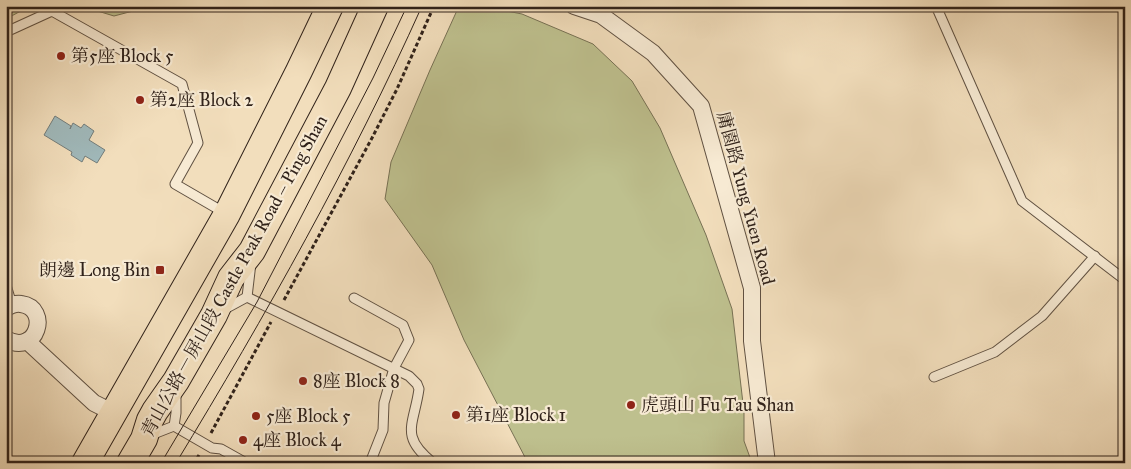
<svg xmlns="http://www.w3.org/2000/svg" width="1131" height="469" font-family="'IM FELL Great Primer','Noto Serif TC',serif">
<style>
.green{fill:#bec08e;stroke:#777154}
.water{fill:#a0b9bb;stroke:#737d7b}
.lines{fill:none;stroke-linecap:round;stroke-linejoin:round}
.service-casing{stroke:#605142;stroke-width:11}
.minor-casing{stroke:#605142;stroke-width:18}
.primary-casing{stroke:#30221a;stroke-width:28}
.path{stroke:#30221a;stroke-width:3;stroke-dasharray:4 2.5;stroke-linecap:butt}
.service{stroke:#f7ead3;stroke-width:9}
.minor{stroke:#f7ead3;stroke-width:16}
.primary{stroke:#f2debc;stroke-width:26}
.tram{stroke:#30221a;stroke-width:1}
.poi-dot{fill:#8f2418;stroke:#f7ead3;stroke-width:2}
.labels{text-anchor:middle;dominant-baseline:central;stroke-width:4.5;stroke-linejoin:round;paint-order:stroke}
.poi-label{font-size:18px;fill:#30221a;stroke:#f7ead3;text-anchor:start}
.street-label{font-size:18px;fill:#30221a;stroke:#f7ead3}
</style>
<rect width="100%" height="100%" fill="#f2debc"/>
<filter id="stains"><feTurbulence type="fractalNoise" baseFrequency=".004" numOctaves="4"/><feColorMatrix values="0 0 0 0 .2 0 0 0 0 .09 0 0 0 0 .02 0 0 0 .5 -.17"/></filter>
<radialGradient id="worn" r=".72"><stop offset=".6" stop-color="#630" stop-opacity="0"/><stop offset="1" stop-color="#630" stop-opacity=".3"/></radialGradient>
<g class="green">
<path d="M6,6H30L6,19Z"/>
<path d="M81,6H152L114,16Z"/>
<path d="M459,6H481L522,14L593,44L632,81L660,128L706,235L732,309L744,412V441L752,463H528L464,340L432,265L385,199L391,162L430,70Z"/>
</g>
<path class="water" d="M55,116L71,126L70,129L73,123L81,128L84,124L94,131L89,140L105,150L97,163L85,156L82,162L71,155L72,152L44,135Z"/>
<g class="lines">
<g class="service-casing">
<g id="service">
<path d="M936,6L1022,201L1125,280"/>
<path d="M6,32L52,11L182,84L198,143L175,184L225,213"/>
<path d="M6,285L12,305"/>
<path d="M247,297L409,376L417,384L419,389C414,425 399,436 433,463"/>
<path d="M247,297L251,263"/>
<path d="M354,298L403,325L409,340L394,368L384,403L383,430L370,463"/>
<path d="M223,310L247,297"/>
<path d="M934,377L995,352L1042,316L1095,256"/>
<path d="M174,426L212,448L221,449L246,463"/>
<path d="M174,426L176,413V394"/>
<path d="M151,435L174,426"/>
</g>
</g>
<g class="minor-casing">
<g id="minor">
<path d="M574,6L601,15L653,53L701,106L752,288V341L767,463"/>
<path d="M6,308C11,305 15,303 21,304C51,308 37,357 6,339"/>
<path d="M27,341L94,403L114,413"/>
</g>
</g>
<g class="primary-casing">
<g id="primary">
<path d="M85,463L227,214L299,71L330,6"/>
<path d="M130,463L144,439L150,420L155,411L176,381L214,315L231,278L252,251L338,88L375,6"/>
</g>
</g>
<g class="path">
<path d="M284,300L372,138L397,89L434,6"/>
<path d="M211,433L271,322"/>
<path d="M194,463L199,455"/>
</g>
<use href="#service" class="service"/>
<use href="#minor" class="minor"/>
<use href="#primary" class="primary"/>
<g class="tram">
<path d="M161,463L257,302L373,78L407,6"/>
<path d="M176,463C266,315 351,164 422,6"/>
</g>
</g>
<g class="poi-dot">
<circle cx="61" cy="56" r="5"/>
<circle cx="140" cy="100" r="5"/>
<rect x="155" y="265" width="10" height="10" rx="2.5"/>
<circle cx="303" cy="381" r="5"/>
<circle cx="631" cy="405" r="5"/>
<circle cx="456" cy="415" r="5"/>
<circle cx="256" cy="416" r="5"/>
<circle cx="243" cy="440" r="5"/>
</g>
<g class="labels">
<g class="poi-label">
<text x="71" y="56">第5座 Block 5</text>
<text x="150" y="100">第2座 Block 2</text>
<text x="150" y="270" text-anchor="end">朗邊 Long Bin</text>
<text x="313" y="381">8座 Block 8</text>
<text x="641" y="405">虎頭山 Fu Tau Shan</text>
<text x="466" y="415">第1座 Block 1</text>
<text x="266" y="416">5座 Block 5</text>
<text x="253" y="440">4座 Block 4</text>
</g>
<g class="street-label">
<text transform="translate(746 198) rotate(75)">庸園路 Yung Yuen Road</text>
<text transform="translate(234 276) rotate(-61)">青山公路－屏山段 Castle Peak Road – Ping Shan</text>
</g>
</g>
<rect width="1131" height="469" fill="none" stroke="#f2debc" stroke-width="25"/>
<rect x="8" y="8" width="1116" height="454" fill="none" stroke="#30221a" stroke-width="2.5"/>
<rect x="12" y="12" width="1106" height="444" fill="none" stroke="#30221a"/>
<rect width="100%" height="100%" filter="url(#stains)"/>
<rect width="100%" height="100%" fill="url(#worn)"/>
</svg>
